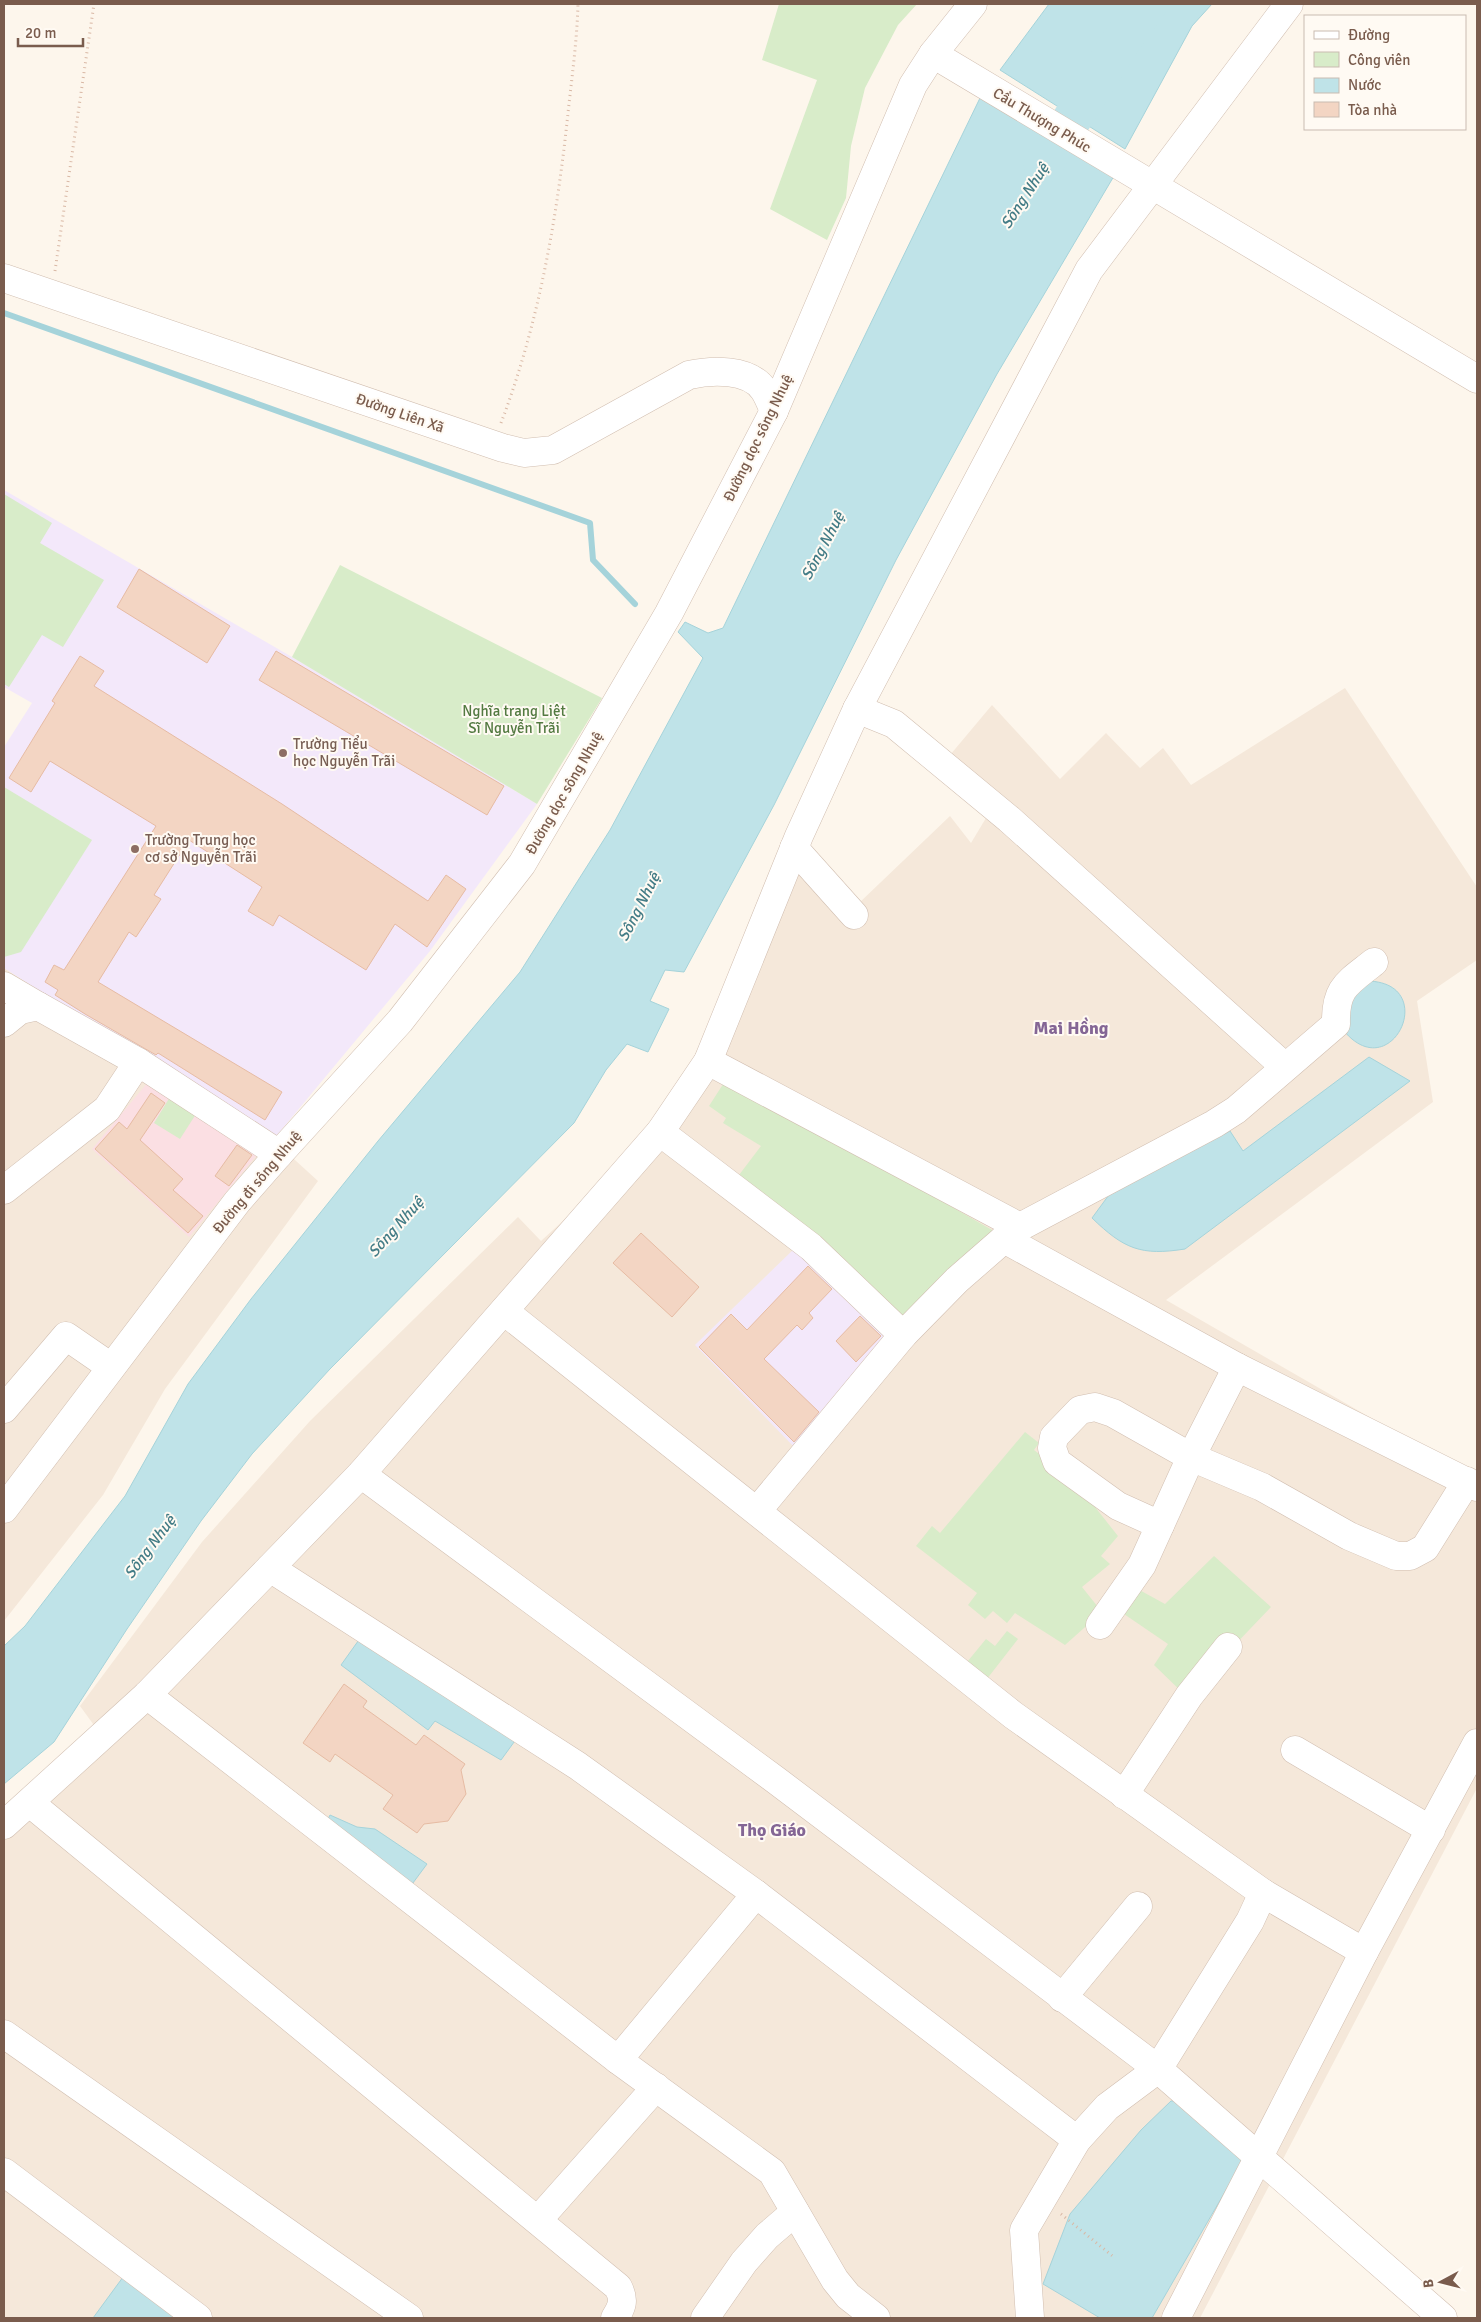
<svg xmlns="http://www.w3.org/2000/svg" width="1481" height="2322" font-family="Signika,sans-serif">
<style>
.residential{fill:#f5e8da}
.education{fill:#f3e8fa}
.medical{fill:#fbdfe3}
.green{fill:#d8ecc9}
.water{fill:#bfe3e8;stroke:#a5d3da}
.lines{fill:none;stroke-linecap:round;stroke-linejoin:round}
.stream{stroke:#a5d3da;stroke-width:6}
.river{stroke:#bfe3e8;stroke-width:39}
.building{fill:#f3d5c3;stroke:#e6bba3}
.minor-casing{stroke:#d1beb0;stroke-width:29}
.path{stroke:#d9b8a5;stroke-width:3;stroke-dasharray:1 4;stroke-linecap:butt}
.minor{stroke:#fff;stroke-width:28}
.education-dot{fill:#8d6e63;stroke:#fffaf3;stroke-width:2}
.labels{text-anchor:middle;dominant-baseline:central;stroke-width:4;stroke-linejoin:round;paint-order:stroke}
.street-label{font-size:15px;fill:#7a5c4d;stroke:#fffaf3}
.park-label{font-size:15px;fill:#537a41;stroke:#fffaf3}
.education-label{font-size:15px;fill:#785e54;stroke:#fffaf3;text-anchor:start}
.water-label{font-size:16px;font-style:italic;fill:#437c86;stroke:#fffaf3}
.quarter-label{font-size:18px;font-weight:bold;fill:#846695;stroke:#fffaf3}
</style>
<rect width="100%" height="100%" fill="#fdf6ec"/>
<g class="residential">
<path d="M1345,688L1477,887V960L1417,1001L1433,1102L1166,1300L1477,1479V1788L1200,2318H4V1815L96,1728L80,1706L202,1542L310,1421L518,1217L541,1241L660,1132L799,836L858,904L950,816L971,843L986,818L935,773L992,705L1060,779L1106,733L1140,768L1163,748L1191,785Z"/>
<path d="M4,968L273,1140L318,1181L165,1389L103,1495L4,1621Z"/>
</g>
<g class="education">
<path d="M4,490L292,657L537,804L430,951L273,1140L4,968V747L32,703L4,687Z"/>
<path d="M797,1246L898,1336L798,1451L695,1345Z"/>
</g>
<path class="medical" d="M149,1081L261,1150L189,1237L92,1149Z"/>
<g class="green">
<path d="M779,4H917L898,25L865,88L851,146L846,198L827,240L770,209L817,80L762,60Z"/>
<path d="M4,494L52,523L40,543L104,580L63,647L42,635L9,687L4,684Z"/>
<path d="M340,565L602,698L537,804L292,657Z"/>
<path d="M4,787L92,840L21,952L4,957Z"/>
<path d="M727,1078L999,1234L906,1325L804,1227L739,1175L761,1146L723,1123L726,1118L709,1106Z"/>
<path d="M170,1097L196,1114L180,1139L154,1123Z"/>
<path d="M1025,1432L1039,1443L1034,1450L1076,1483L1118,1536L1101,1556L1110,1564L1082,1587L1102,1612L1065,1645L1015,1613L1007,1623L993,1611L985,1619L968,1605L977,1593L916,1546L932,1526L940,1533Z"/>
<path d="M1214,1556L1271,1607L1186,1696L1154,1665L1168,1644L1121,1612L1134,1587L1165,1604Z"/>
<path d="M1007,1631L1018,1639L983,1684L963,1667L986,1639L995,1646Z"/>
</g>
<g class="water">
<path d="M1049,4H1212L1192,26L1125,149L1000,70Z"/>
<path d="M980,98L1114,176L997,374L896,560L774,805L684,972L665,970L650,1001L669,1009L648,1052L627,1044L606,1070L574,1123L330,1369L252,1454L201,1521L127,1629L54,1742L4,1784V1646L25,1626L125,1496L188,1384L251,1299L378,1141L520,972L610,830L703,658L678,632L685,622L708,633L723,628Z"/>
<path d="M1367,981C1441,982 1392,1088 1344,1031L1343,1000Z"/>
<path d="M1369,1057L1410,1081L1185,1249C1141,1256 1124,1249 1092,1218L1114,1188L1230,1131L1243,1151Z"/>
<path d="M361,1637L517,1738L501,1760L435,1721L428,1730L341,1665Z"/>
<path d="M330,1815L357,1827L375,1829L427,1864L407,1891L323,1829Z"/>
<path d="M1171,2101H1179L1248,2152L1152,2318H1100L1043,2284L1070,2214L1141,2130Z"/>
<path d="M126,2273L189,2318H93Z"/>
</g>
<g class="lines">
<path class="stream" d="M4,313L590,523L593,560L635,604"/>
<path class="river" d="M1043,165L1122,40L1148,4"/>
</g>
<g class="building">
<path d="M139,569L230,626L207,663L117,607Z"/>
<path d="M276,651L504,786L487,815L259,680Z"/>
<path d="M80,656L104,671L94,686L282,804L428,901L446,875L466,889L427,947L395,924L366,970L279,915L273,926L248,911L262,887L189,840L154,895L161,899L136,937L129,932L98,982L282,1092L265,1120L158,1053L156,1055L85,1014L55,995L58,990L45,982L54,965L64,970L156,826L50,761L31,792L9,778L55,703L52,701Z"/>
<path d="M151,1093L165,1103L140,1140L183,1179L173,1190L203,1216L188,1233L95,1149L119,1122L127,1129Z"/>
<path d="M237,1145L252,1155L229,1186L215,1176Z"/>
<path d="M641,1233L699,1287L672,1317L613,1263Z"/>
<path d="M808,1266L832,1289L809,1313L813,1318L802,1330L797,1325L764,1359L819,1412L794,1442L699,1347L731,1314L747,1330Z"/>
<path d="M860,1316L881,1336L856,1362L836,1341Z"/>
<path d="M344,1684L367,1701L363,1707L416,1745L424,1735L465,1764L461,1770L466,1794L448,1821L424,1824L417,1833L383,1809L393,1795L335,1754L330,1762L303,1743Z"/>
</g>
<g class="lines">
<g class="minor-casing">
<g id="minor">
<path d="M933,54L1477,379"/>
<path d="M4,278L503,448L524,453L553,450L689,375C711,370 749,368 764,390C768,396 771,404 774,411"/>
<path d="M857,709L894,724L1009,819L1285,1067"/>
<path d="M794,848L854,915"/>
<path d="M4,986L38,1006"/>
<path d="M4,1023L20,1010L38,1006L138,1062L279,1154"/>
<path d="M708,1061L1020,1227L1004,1239L1237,1367L1477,1487"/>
<path d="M660,1132L811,1247L903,1335"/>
<path d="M4,1190L107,1109L138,1062"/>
<path d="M1020,1227L1214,1124L1236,1110L1336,1024C1335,987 1348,983 1374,962"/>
<path d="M504,1311L1013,1715L1263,1893L1250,1921L1158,2069L1107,2107L1077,2140L1024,2230L1030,2318"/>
<path d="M4,1409L66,1336L111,1367"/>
<path d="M361,1474L777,1781L1158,2069L1443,2318"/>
<path d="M4,1509L237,1202L279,1154L400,1021L522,864L669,613L774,411L913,85L933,54L973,4"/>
<path d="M757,1511L903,1335L957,1280L1004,1239"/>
<path d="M1160,1525L1118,1506L1057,1462L1052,1448L1054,1437L1080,1410L1095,1407L1113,1413L1191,1457L1262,1487L1349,1536L1396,1556H1410L1425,1548L1467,1481"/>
<path d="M270,1568L578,1766L756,1894L618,2060"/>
<path d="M1100,1625L1142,1565L1191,1457L1237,1367"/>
<path d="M147,1695L618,2060L772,2172L835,2280L848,2296L876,2318"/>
<path d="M1295,1750L1431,1830"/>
<path d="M1124,1795L1189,1696L1228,1647"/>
<path d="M30,1803L618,2287C625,2300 622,2307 615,2318"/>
<path d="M4,1825L147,1695L361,1474L660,1132L708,1061L799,836L857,709L1089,270L1289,4"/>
<path d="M1263,1893L1364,1952"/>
<path d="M756,1894L1077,2140"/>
<path d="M1062,1998L1138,1906"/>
<path d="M4,2034L409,2318"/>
<path d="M4,2172L198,2318"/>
<path d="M538,2220L656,2087"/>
<path d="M705,2318L744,2262L767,2236L795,2212"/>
<path d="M1176,2318L1364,1952L1477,1743"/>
</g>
</g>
<g class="path">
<path d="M55,271L94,4"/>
<path d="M501,423C539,323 557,218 568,113C572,76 577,41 578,4"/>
<path d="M1061,2214L1115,2258"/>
</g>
<use href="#minor" class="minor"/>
</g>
<g class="education-dot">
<circle cx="283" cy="753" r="5"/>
<circle cx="135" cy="849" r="5"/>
</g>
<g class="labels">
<g class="street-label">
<text transform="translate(1042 120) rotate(31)">Cầu Thượng Phúc</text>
<text transform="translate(400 413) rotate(19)">Đường Liên Xã</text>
<text transform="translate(758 438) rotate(-64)">Đường dọc sông Nhuệ</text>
<text transform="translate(564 793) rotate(-60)">Đường dọc sông Nhuệ</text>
<text transform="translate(257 1182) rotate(-50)">Đường đi sông Nhuệ</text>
</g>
<g class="park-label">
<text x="514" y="711">Nghĩa trang Liệt<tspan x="514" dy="17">Sĩ Nguyễn Trãi</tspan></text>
</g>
<g class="education-label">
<text x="293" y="744">Trường Tiểu<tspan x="293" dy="17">học Nguyễn Trãi</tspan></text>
<text x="145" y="840">Trường Trung học<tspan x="145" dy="17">cơ sở Nguyễn Trãi</tspan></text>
</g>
<g class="water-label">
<text transform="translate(1025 196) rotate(-57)">Sông Nhuệ</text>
<text transform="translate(823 546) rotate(-62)">Sông Nhuệ</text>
<text transform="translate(639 907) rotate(-63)">Sông Nhuệ</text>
<text transform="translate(396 1227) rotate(-48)">Sông Nhuệ</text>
<text transform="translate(150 1547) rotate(-53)">Sông Nhuệ</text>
</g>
<g class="quarter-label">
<text x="1071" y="1028">Mai Hồng</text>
<text x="772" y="1830">Thọ Giáo</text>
</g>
</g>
<rect width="1481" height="2322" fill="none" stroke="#7a5c4d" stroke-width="10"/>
<rect x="1304" y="15" width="162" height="115" fill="#fffaf3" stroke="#cabbb1"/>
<rect x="1314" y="31" width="25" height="8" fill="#ffffff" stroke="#cabbb1"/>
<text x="1348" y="40" font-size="15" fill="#7a5c4d">Đường</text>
<rect x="1314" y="52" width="25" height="15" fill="#d8ecc9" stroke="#cabbb1"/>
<text x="1348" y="65" font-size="15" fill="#7a5c4d">Công viên</text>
<rect x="1314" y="78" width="25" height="15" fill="#bfe3e8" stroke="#cabbb1"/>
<text x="1348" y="90" font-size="15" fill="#7a5c4d">Nước</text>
<rect x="1314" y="102" width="25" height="15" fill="#f3d5c3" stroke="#cabbb1"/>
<text x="1348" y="115" font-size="15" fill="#7a5c4d">Tòa nhà</text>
<g transform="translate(1441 2282) rotate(263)" stroke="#fffaf3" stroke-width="4" paint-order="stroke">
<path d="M0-4L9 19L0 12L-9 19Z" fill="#7a5c4d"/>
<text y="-8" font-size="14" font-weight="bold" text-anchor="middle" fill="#7a5c4d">B</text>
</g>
<path d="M18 38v8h65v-8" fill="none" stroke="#7a5c4d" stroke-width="2.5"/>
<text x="25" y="38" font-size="15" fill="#7a5c4d" stroke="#fffaf3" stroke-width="4" paint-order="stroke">20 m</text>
</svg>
